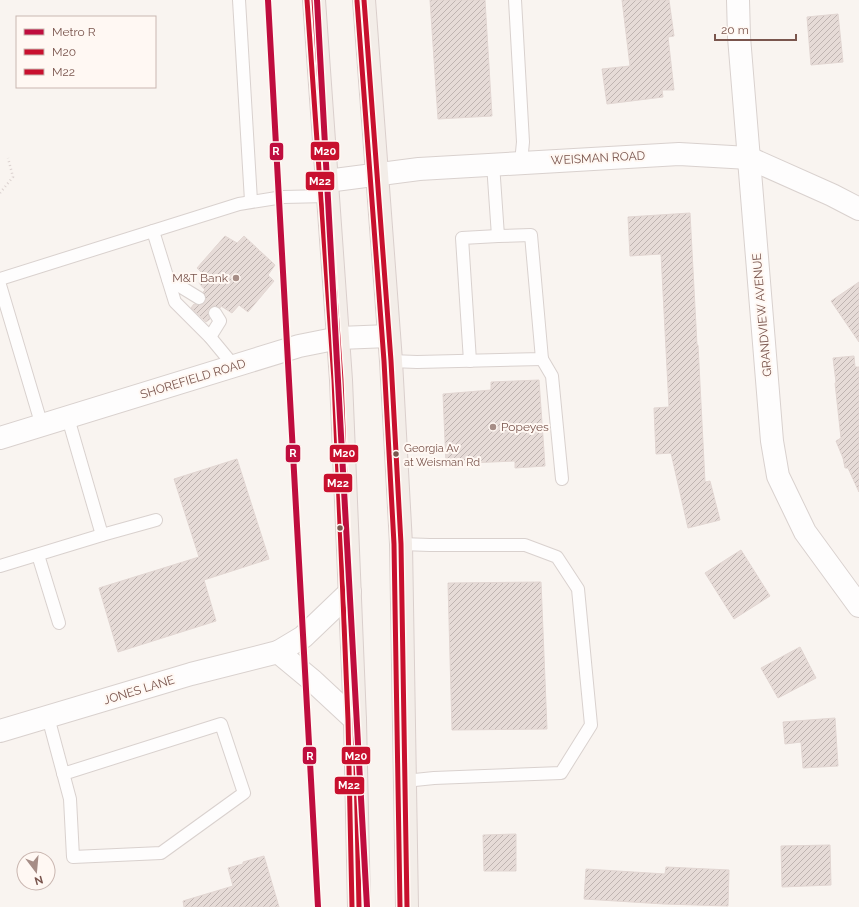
<svg xmlns="http://www.w3.org/2000/svg" width="859" height="907" font-family="Raleway,sans-serif">
<style>
.building{fill:url(#building-hatch);stroke:#e2d6d2}
.lines{fill:none;stroke-linecap:round;stroke-linejoin:round}
.service-casing{stroke:#d9d1ce;stroke-width:14}
.minor-casing{stroke:#d9d1ce;stroke-width:24}
.primary-casing{stroke:#dacfcc;stroke-width:24}
.path{stroke:#dcd2d0;stroke-width:2.5;stroke-dasharray:1 3;stroke-linecap:butt}
.service{stroke:#fefdfd;stroke-width:12}
.minor{stroke:#fefdfd;stroke-width:22}
.primary{stroke:#f3ede8;stroke-width:22}
.bus-1-casing{stroke:#fff8f3;stroke-width:8}
.bus-2-casing{stroke:#fff8f3;stroke-width:8}
.bus-1{stroke:#c8102e;stroke-width:5}
.bus-2{stroke:#c8102e;stroke-width:5}
.metro-1-casing{stroke:#fff8f3;stroke-width:9}
.metro-1{stroke:#bf0d3e;stroke-width:6}
.poi-dot{fill:#a68d86;stroke:#fff8f3;stroke-width:1.5}
.bus-dot{fill:#7a554d;stroke:#fff8f3;stroke-width:1.5}
.labels{text-anchor:middle;dominant-baseline:central;stroke-width:4;stroke-linejoin:round;paint-order:stroke}
.bus-label{font-size:11px;fill:#7a554d;stroke:#fff8f3;text-anchor:start}
.street-label{font-size:12px;fill:#7a554d;stroke:#fff8f3}
.poi-label{font-size:12px;fill:#7a554d;stroke:#fff8f3;text-anchor:end}
.line-badge{stroke:#fff8f3;stroke-width:1.5}
.badge-label{font-size:11px;text-anchor:middle;font-weight:bold;fill:#fff}
</style>
<defs>
<pattern id="building-hatch" width="6" height="6" patternUnits="userSpaceOnUse"><rect width="6" height="6" fill="#e6dbd7"/><path d="M-1 1l2-2M0 6l6-6M5 7l2-2" fill="none" stroke="#bfb4b1"/></pattern>
</defs>
<rect width="100%" height="100%" fill="#f9f4f0"/>
<g class="building">
<path d="M430,0H485L492,116L438,119Z"/>
<path d="M622,0H669L674,36L668,37L674,90H662L663,97L607,104L602,69L630,66Z"/>
<path d="M838,14L843,62L811,65L807,17Z"/>
<path d="M690,213L697,345H698L705,482L710,481L720,520L688,528L671,453L656,454L654,408L669,407L661,254L630,256L628,217Z"/>
<path d="M225,236L237,243L244,236L275,265L268,275L274,281L248,312L239,305L232,313L221,306L220,308L214,306L211,307L208,310V314L210,319L206,322L191,308L194,304L198,305L203,304L206,299L203,292L205,290L199,283L204,275L197,268Z"/>
<path d="M859,282V342L831,301Z"/>
<path d="M854,356L855,367H859V492L848,468H845L843,458L836,441L841,438L835,383L836,382L833,358Z"/>
<path d="M539,380L545,466L515,468V461L446,464L443,394L491,390V382Z"/>
<path d="M237,459L269,559L204,580L216,621L118,652L99,588L199,557L174,479Z"/>
<path d="M741,550L770,596L734,619L705,573Z"/>
<path d="M541,582L547,729L452,730L448,583Z"/>
<path d="M800,647L816,678L778,698L761,668Z"/>
<path d="M835,718L838,766L803,768L801,742L785,744L783,722Z"/>
<path d="M516,834V871H484L483,835Z"/>
<path d="M830,845L831,885L782,887L781,846Z"/>
<path d="M264,856L279,907H184L183,901L233,886L228,868L243,864V862Z"/>
<path d="M666,867L729,870L728,906L664,904L584,899L586,869L665,874Z"/>
</g>
<g class="lines">
<g class="service-casing">
<g id="service">
<path d="M239,0L251,201"/>
<path d="M515,0L523,142L521,162"/>
<path d="M153,231L175,302L210,337L234,366"/>
<path d="M0,279L239,204L283,197L328,196"/>
<path d="M168,279L199,298"/>
<path d="M0,285L42,426"/>
<path d="M210,337L220,321L215,313"/>
<path d="M542,359L552,376L562,479"/>
<path d="M391,361L417,362L542,359L531,235L498,236L493,164"/>
<path d="M470,361L462,238L498,236"/>
<path d="M68,418L102,535L156,520"/>
<path d="M401,544L430,545H525L557,557L578,589L591,725L561,773L434,778L405,781"/>
<path d="M38,555L59,623"/>
<path d="M0,566L102,535"/>
<path d="M48,717L70,799L73,857L161,853L244,793L221,724L63,774"/>
</g>
</g>
<g class="minor-casing">
<g id="minor">
<path d="M738,0L739,37L772,441L778,476L805,532L859,606"/>
<path d="M327,181L419,169L679,154L749,158L832,195L859,209"/>
<path d="M0,438L299,346L339,338L389,336"/>
<path d="M350,592L303,637L278,652L313,681L355,720"/>
<path d="M0,731L191,674L278,652"/>
</g>
</g>
<g class="primary-casing">
<g id="primary">
<path d="M314,0L341,380L355,720L359,907"/>
<path d="M364,0L391,361L401,544L407,907"/>
</g>
</g>
<path class="path" d="M0,193L13,177L8,158"/>
<use href="#service" class="service"/>
<use href="#minor" class="minor"/>
<use href="#primary" class="primary"/>
<g class="bus-1-casing">
<g id="bus-1">
<path d="M314,0L341,380L355,720L359,907"/>
<path d="M364,0L391,361L401,544L407,907"/>
</g>
</g>
<g class="bus-2-casing">
<g id="bus-2">
<path d="M307,0L334,380L348,720L352,907"/>
<path d="M357,1L384,361L394,544L400,907"/>
</g>
</g>
<use href="#bus-1" class="bus-1"/>
<use href="#bus-2" class="bus-2"/>
<g class="metro-1-casing">
<g id="metro-1">
<path d="M268,0L318,907"/>
<path d="M317,0L367,907"/>
</g>
</g>
<use href="#metro-1" class="metro-1"/>
</g>
<g class="poi-dot">
<circle cx="236" cy="278" r="4"/>
<circle cx="493" cy="427" r="4"/>
</g>
<g class="bus-dot">
<circle cx="396" cy="454" r="3.5"/>
<circle cx="340" cy="528" r="3.5"/>
</g>
<g class="labels">
<g class="bus-label">
<text x="404" y="448">Georgia Av<tspan x="404" dy="14">at Weisman Rd</tspan></text>
</g>
<g class="street-label">
<text transform="translate(598 158) rotate(-3)">WEISMAN ROAD</text>
<text transform="translate(762 315) rotate(-95)">GRANDVIEW AVENUE</text>
<text transform="translate(193 379) rotate(-17)">SHOREFIELD ROAD</text>
<text transform="translate(139 690) rotate(-17)">JONES LANE</text>
</g>
<g class="poi-label">
<text x="228" y="278">M&amp;T Bank</text>
<text x="501" y="427" text-anchor="start">Popeyes</text>
</g>
</g>
<g class="line-badge">
<rect x="310" y="141" width="30" height="20" rx="4" fill="#c8102e"/>
<rect x="269" y="142" width="15" height="19" rx="4" fill="#bf0d3e"/>
<rect x="305" y="171" width="30" height="20" rx="4" fill="#c8102e"/>
<rect x="329" y="444" width="30" height="19" rx="4" fill="#c8102e"/>
<rect x="285" y="444" width="16" height="19" rx="4" fill="#bf0d3e"/>
<rect x="323" y="473" width="30" height="20" rx="4" fill="#c8102e"/>
<rect x="341" y="746" width="30" height="19" rx="4" fill="#c8102e"/>
<rect x="302" y="746" width="15" height="19" rx="4" fill="#bf0d3e"/>
<rect x="334" y="776" width="31" height="19" rx="4" fill="#c8102e"/>
</g>
<g class="badge-label">
<text x="325" y="155">M20</text>
<text x="276" y="155">R</text>
<text x="320" y="185">M22</text>
<text x="344" y="457">M20</text>
<text x="293" y="457">R</text>
<text x="338" y="487">M22</text>
<text x="356" y="760">M20</text>
<text x="310" y="760">R</text>
<text x="349" y="789">M22</text>
</g>
<rect x="16" y="16" width="140" height="72" fill="#fff8f3" stroke="#cab7b1"/>
<rect x="24" y="29" width="20" height="6" fill="#bf0d3e" stroke="#cab7b1"/>
<text x="52" y="36" font-size="12" fill="#7a554d">Metro R</text>
<rect x="24" y="49" width="20" height="6" fill="#c8102e" stroke="#cab7b1"/>
<text x="52" y="56" font-size="12" fill="#7a554d">M20</text>
<rect x="24" y="69" width="20" height="6" fill="#c8102e" stroke="#cab7b1"/>
<text x="52" y="76" font-size="12" fill="#7a554d">M22</text>
<g transform="translate(36 871) rotate(164)"><circle r="19" fill="#fff8f3" stroke="#cab7b1"/>
<path d="M0-3L7 15L0 10L-7 15Z" fill="#a68d86"/>
<text y="-6" font-size="11" font-weight="bold" text-anchor="middle" fill="#7a554d">N</text>
</g>
<path d="M715 34v6h81v-6" fill="none" stroke="#7a554d" stroke-width="2"/>
<text x="721" y="34" font-size="12" fill="#7a554d" stroke="#fff8f3" stroke-width="3" paint-order="stroke">20 m</text>
</svg>
